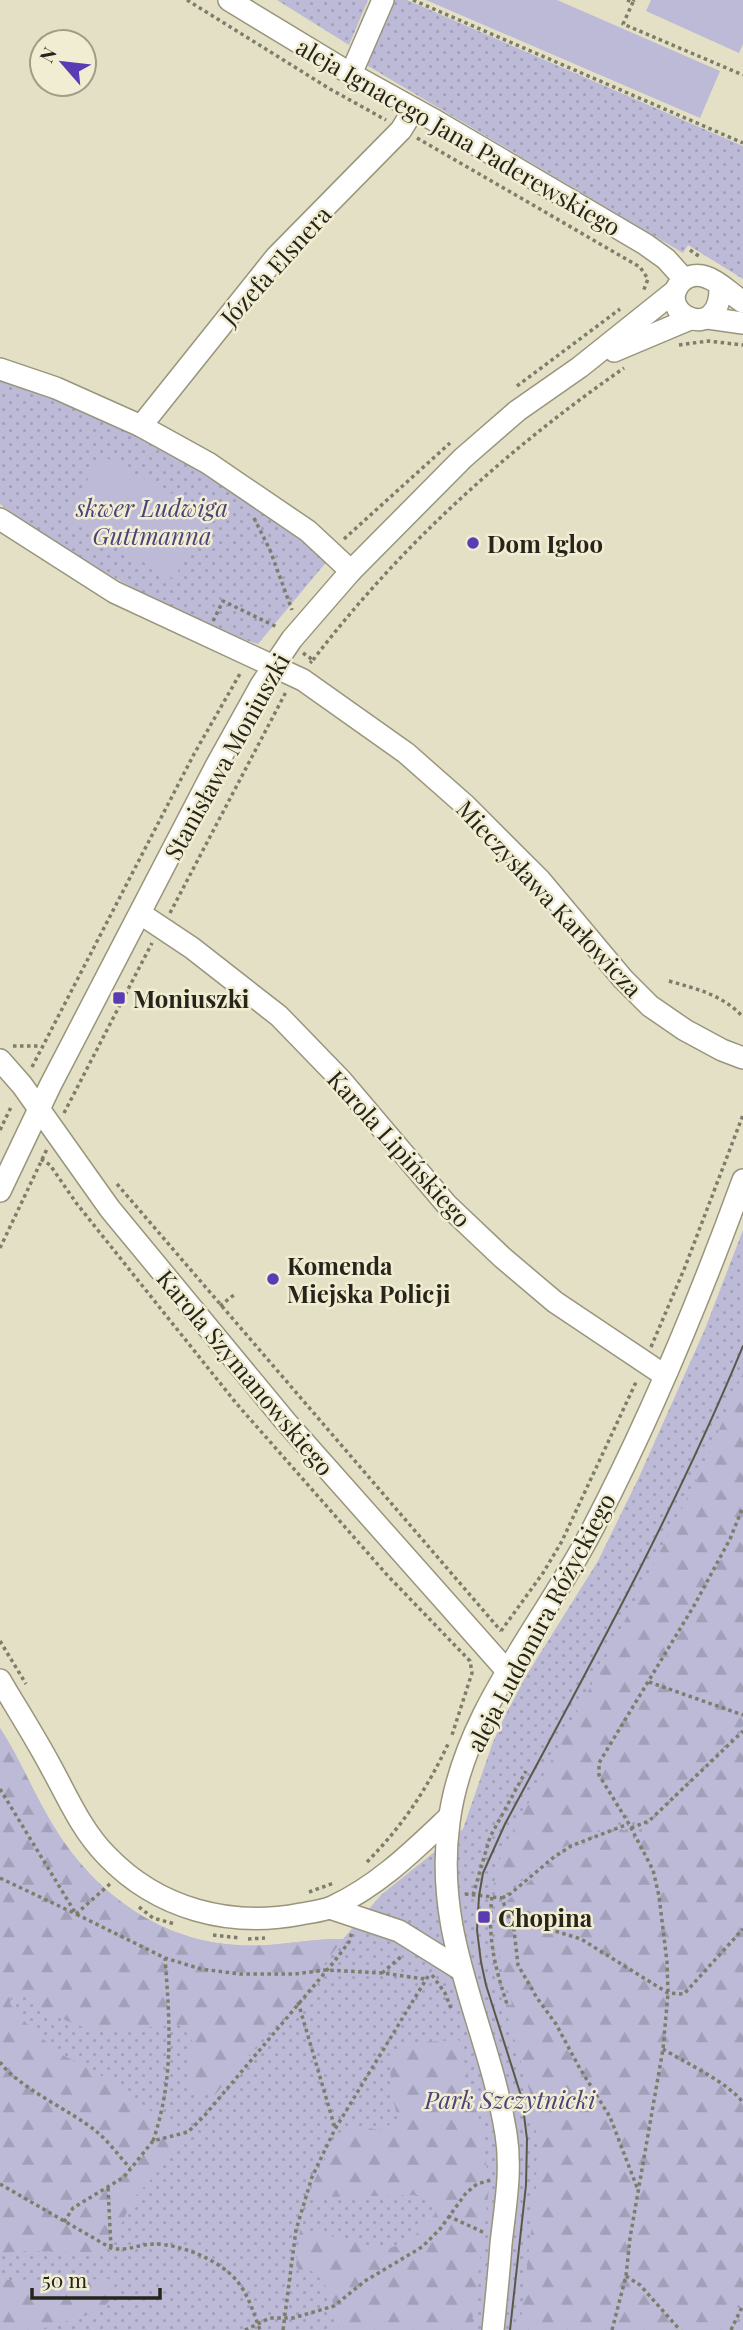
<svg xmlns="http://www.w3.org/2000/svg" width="743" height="2330" font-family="'Playfair Display',serif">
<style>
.grass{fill:url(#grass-dots)}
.forest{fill:url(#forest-firs)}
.garden{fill:#bcbad7}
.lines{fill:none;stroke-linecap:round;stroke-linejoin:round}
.minor-casing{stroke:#99957c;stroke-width:24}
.path{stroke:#7e7c6a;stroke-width:3.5;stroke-dasharray:3.5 3.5;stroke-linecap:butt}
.minor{stroke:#fff;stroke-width:21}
.tram{stroke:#5b584a;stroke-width:2}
.poi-dot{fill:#5a3bb3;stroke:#f1edd2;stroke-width:2.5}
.labels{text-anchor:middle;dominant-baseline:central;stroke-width:5;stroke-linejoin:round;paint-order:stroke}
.street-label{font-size:24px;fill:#26241b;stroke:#f1edd2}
.park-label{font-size:24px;font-style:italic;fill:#4b427b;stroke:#f1edd2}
.poi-label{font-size:24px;font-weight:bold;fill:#26241b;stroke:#f1edd2;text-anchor:start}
</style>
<defs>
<pattern id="grass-dots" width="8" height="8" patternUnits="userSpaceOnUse" patternTransform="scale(1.75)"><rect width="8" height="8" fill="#bcbad7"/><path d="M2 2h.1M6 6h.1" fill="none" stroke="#a1a0b8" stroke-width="1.8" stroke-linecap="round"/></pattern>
<pattern id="forest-firs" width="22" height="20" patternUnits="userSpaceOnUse" patternTransform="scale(1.75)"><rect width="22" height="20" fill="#bcbad7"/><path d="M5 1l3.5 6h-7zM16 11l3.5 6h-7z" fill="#a1a0b8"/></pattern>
</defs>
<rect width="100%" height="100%" fill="#e4e0c5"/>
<g class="grass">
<path d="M277,0H368L349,45Z"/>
<path d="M393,0H407L743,146V279L688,245L683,253L368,66V55Z"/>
<path d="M0,379C40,393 83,405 121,425C195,462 262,509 328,560L258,644C234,637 211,626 189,615C123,585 58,548 0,504Z"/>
<path d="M743,1230V2330H0V1728C21,1760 35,1797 56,1830C96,1894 161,1941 237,1945C273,1948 308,1938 343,1939L381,1895L463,1829L493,1742L506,1714L526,1676L598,1561L639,1477L705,1329Z"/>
</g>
<g class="forest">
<path d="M743,1373V1726L647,1817L640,1820L631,1817L626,1811L619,1815L614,1823L552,1853L510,1889L505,1892H492L501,1855L611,1648L705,1463Z"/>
<path d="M0,1728C21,1760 35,1797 56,1830C96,1894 161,1941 237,1945C273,1948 308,1938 343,1939L312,1981L214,2096L202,2094L188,2086L192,2040L181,2025C151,2026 121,2031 92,2029C75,2027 35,2006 22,1995L11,1997L10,2004L33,2031L63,2055L120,2086L187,2140L133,2199L114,2240L98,2252L18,2251L2,2254L0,2261Z"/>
<path d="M743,1737V2295L725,2330H520L536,2187L537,2139L531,2096L505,2008L512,2004C502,1971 494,1940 496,1905L503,1908L508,1900L556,1858L595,1839L621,1829L629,1832L635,1841L643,1838L648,1825Z"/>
<path d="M459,2040L483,2134L489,2189L471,2330H339C335,2306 329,2280 307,2268L299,2271L296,2265L300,2230C319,2234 340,2237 359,2243C368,2245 375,2249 385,2249C406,2247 465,2203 419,2195L324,2197L309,2195L316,2177L339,2133L359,2126L378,2130L398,2121L391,2086L390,2064L405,2043Z"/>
<path d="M115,2279L113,2297L100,2311L38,2330H0V2280Z"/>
</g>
<g class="garden">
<path d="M426,0H557L720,71L700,118Z"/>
<path d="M651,0H743V44L739,53L646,11Z"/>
<path d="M101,455L209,514L174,579L66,519Z"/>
</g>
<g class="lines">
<g class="minor-casing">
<g id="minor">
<path d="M229,0L351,74L436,121L645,244L666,259L684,279"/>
<path d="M351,74L383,0"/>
<path d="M720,287C721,346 653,313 681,282C688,275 698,274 706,277C719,281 731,294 743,302"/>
<path d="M708,318L743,323"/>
<path d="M614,351L690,319"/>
<path d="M0,369L56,388L141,426L208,463L308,531L351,571"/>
<path d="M141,426L276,257L401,130L414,109"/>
<path d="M0,519L114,592L303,680L406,753L465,805L540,880L623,979L650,1006L685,1030L722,1050L743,1058"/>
<path d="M141,914L192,948L279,1016L341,1080L447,1205L503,1258L555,1302L664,1375"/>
<path d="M0,1060L22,1085L110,1209L286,1422L508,1672"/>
<path d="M0,1191L50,1086L216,766L261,685L292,639L351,571L463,458L517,411L580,367L675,291"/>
<path d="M0,1680C17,1709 35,1737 51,1767C68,1798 82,1831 107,1856C158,1909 230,1928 301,1914C311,1912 323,1911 332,1907C378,1886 413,1851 449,1817"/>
<path d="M330,1908L399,1931L460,1969"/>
<path d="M493,2330C496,2301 499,2273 501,2244C505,2207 512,2171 506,2134C488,2023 433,1939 449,1822C463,1713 543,1625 592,1530C650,1419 700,1298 743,1180"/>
</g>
</g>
<g class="path">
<path d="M187,0L330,89L386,120"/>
<path d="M413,0L743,143"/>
<path d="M627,0L633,2L634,0"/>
<path d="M633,2L623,24L743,75"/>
<path d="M417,138L640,267L648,279L643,292"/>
<path d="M690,250L700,257"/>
<path d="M679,345L708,341L743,345"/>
<path d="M517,386L620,309"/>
<path d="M254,518L270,550L292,610"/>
<path d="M344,539L450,443"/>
<path d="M213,621L223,601L277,627"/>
<path d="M303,653L313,660L310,663"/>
<path d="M313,660C400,546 506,450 624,368"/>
<path d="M170,913L287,690"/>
<path d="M669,981C697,989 723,995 743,1017"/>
<path d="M13,1046H40"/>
<path d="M32,1067L194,754L241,672"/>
<path d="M64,1113L152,943"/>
<path d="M0,1130L12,1105"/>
<path d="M41,1159L50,1165L77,1204L236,1403L388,1576L470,1661L472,1673L452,1735"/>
<path d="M117,1184L501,1631"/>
<path d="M0,1248L47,1149"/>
<path d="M220,1306L235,1294"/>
<path d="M651,1347L685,1267L743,1115"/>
<path d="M501,1631L543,1573L562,1541L637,1380"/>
<path d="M0,1641L26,1684"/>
<path d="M649,1682L743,1715"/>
<path d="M0,1789L76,1914L165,1958L201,1969L240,1974H295L326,1970L382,1973L425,1979"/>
<path d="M631,1828L649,1821L743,1731"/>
<path d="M367,1862C404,1824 427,1789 449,1742"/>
<path d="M0,1878L76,1914L111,1883"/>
<path d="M309,1892L334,1883"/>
<path d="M465,1894L502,1898L507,1913L529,1923L581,1939L668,1993L684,1994L743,1929"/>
<path d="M473,1895L490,1837L526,1771"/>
<path d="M492,1897C487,1936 495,1968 507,2004"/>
<path d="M502,1898L510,1894L554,1857L571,1846L628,1824"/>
<path d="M139,1907L153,1918L175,1924"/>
<path d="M508,1915L514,1930L518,1965L537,1998L556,2024L579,2067L610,2117L638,2190"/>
<path d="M213,1935L240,1938"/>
<path d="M248,1939L265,1938"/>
<path d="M382,1973L403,1955"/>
<path d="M432,1975L445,1993L452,2011"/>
<path d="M298,2002L335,2128"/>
<path d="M663,2049C684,2062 731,2084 743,2103"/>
<path d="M0,2062C17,2087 72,2111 97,2132C109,2142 119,2156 130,2168"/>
<path d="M153,2141C174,2079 170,2023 165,1958"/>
<path d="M0,2184L111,2248C126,2252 139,2244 154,2244C180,2244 220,2260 237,2281C248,2294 254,2314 260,2330"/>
<path d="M108,2188L111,2248"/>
<path d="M448,2216L485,2233"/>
<path d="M64,2222L73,2208L124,2177L153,2141L188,2132L205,2115L333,1963L349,1942L352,1932"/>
<path d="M626,2276L640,2285L680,2330"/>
<path d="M245,2330L270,2318H293L334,2306L365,2281L422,2247L440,2229L466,2193L477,2184L491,2180"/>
<path d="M283,2330L296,2230L312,2177L335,2129L430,1973"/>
<path d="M612,2330L626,2276L630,2238L663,2049L668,1993L667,1962L659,1896L653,1870L629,1824L599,1775V1763L695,1604L730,1539L743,1507"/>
<path d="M731,2330L743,2305"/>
</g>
<use href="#minor" class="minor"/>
<path class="tram" d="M510,2330L526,2185L527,2139L522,2099L486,1985L481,1962L477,1930L479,1896L483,1873L505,1824C589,1667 675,1511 743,1346"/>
</g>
<g class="poi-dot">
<circle cx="473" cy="543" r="7"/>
<rect x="112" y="991" width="14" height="14" rx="3.5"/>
<circle cx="273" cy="1279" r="7"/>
<rect x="477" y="1910" width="14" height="14" rx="3.5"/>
</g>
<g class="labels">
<g class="street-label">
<text transform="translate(459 136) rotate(30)">aleja Ignacego Jana Paderewskiego</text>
<text transform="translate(275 265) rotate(-48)">Józefa Elsnera</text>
<text transform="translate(226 756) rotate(-61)">Stanisława Moniuszki</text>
<text transform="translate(550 898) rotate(47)">Mieczysława Karłowicza</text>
<text transform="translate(400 1148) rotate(48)">Karola Lipińskiego</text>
<text transform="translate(246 1372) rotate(50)">Karola Szymanowskiego</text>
<text transform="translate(540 1622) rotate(-62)">aleja Ludomira Różyckiego</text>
</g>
<g class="park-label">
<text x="152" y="507">skwer Ludwiga<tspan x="152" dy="28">Guttmanna</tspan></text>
<text x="510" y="2099">Park Szczytnicki</text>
</g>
<g class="poi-label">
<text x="487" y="543">Dom Igloo</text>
<text x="133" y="998">Moniuszki</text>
<text x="287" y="1265">Komenda<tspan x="287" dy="28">Miejska Policji</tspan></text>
<text x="498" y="1917">Chopina</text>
</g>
</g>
<g transform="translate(63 63) rotate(298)"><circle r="33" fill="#f1edd2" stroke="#a09d89" stroke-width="2"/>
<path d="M0-5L12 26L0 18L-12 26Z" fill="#5a3bb3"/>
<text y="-10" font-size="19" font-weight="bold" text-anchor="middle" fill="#26241b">N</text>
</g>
<path d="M32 2288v10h128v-10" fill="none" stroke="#26241b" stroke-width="3.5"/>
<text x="42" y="2288" font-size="21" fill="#26241b" stroke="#f1edd2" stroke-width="5" paint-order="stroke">50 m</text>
</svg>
